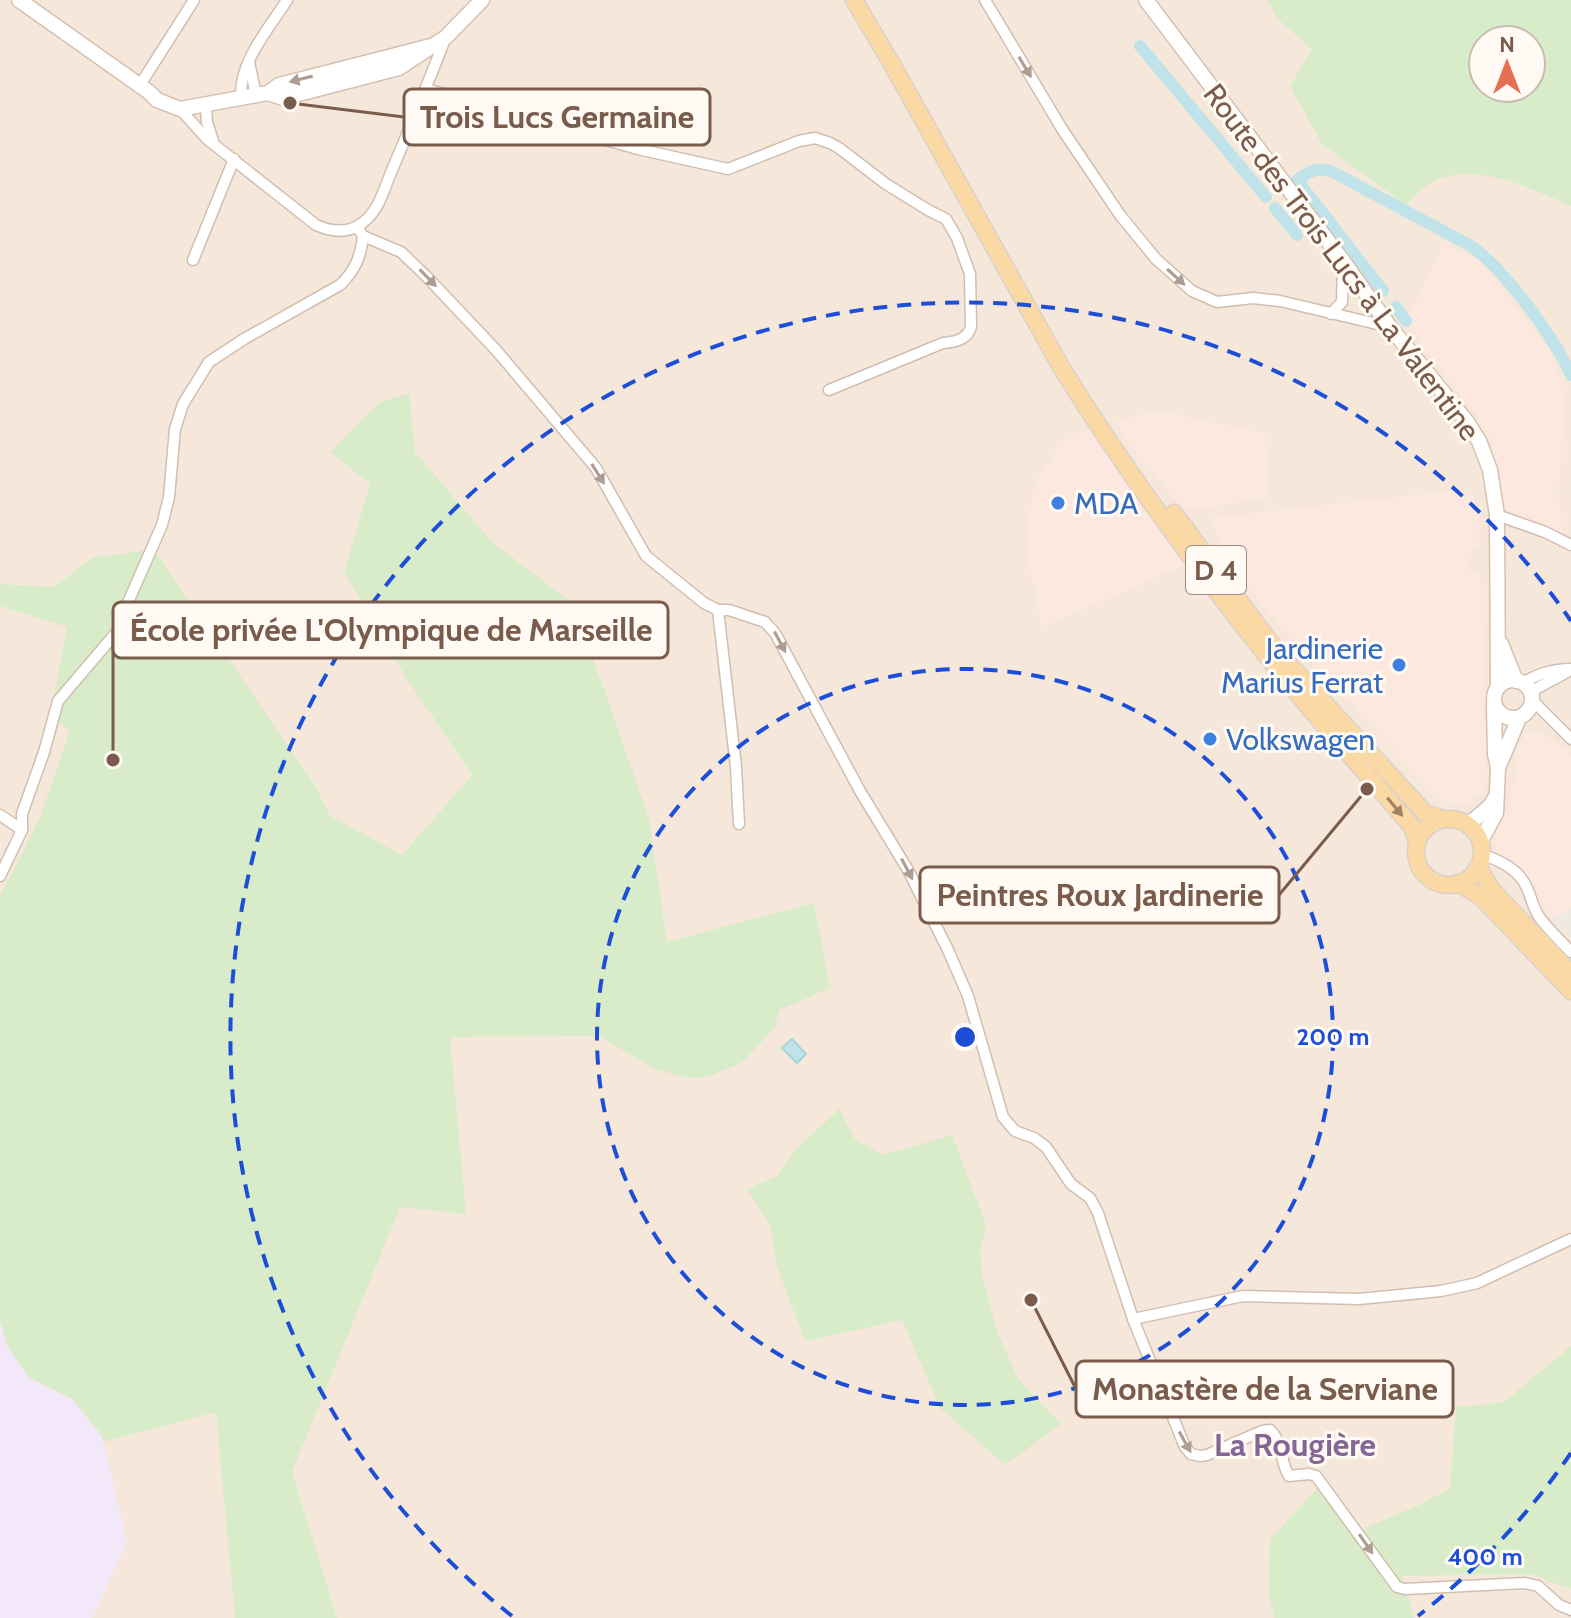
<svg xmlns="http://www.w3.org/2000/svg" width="1571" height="1618" font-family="Cabin,sans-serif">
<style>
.residential{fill:#f5e8da;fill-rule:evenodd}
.commercial{fill:#fde8e0}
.industrial{fill:#efe9e4}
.education{fill:#f3e8fa}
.green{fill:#d8ecc9;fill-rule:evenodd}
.water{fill:#bfe3e8;stroke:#a5d3da;stroke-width:2}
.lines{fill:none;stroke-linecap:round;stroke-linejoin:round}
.canal{stroke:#bfe3e8;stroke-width:12}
.street-casing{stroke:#d1beb0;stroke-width:13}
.secondary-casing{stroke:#d6c0b0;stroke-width:17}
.primary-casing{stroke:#dad1cd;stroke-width:19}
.street{stroke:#fff;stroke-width:10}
.secondary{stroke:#fff;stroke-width:14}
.primary{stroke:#fbd9a5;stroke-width:16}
.oneway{fill:#af9d94}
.oneway2{fill:#a18267}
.ring{fill:none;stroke:#1d4ed8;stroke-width:4;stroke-dasharray:14 10}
.shop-dot{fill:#3f7fe0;stroke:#fffaf3;stroke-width:3}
.labels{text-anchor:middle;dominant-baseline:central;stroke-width:6;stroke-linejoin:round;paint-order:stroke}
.shield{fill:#fffaf3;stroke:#a28b7f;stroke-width:2}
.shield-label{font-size:28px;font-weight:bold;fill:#7a5c4d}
.street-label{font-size:30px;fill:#7a5c4d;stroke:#fffaf3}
.shop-label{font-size:30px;fill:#366cbe;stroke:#fffaf3;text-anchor:start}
.neighbourhood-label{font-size:32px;font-weight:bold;fill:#846695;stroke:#fffaf3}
.centre{fill:#1d4ed8;stroke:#fffaf3;stroke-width:4}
.ring-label{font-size:24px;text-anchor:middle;font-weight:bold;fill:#1d4ed8;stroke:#fffaf3;stroke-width:6;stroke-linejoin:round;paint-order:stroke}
.leader{fill:none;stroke:#7a5c4d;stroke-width:3}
.callout-dot{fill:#7a5c4d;stroke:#fffaf3;stroke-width:3}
.callout{fill:#fffaf3;stroke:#7a5c4d;stroke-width:3}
.callout-label{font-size:32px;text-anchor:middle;font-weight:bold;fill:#7a5c4d}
</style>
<rect width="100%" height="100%" fill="#fdf6ec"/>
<path class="residential" d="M0,0h1571v1618h-1571zM1483,40h48v48h-48z"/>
<g class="commercial">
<path d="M1445,243l36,20 68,86 10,28 4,26 1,37 -2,-1 -4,55 5,42 -17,-7 -21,-12 -14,-5 -8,-5 -11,-68 -14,-22 -56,-71 -15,-26z"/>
<path d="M1168,413l97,21 3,63 -56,10 -28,2 -58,-69 -9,-17 27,-9z"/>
<path d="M1094,428l92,136 -144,63 -12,-61 -1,-50 6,-32 23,-35 16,-15z"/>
<path d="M1471,489l8,28v29l-14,10 1,13 14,6 7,203v9l-8,8 -13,9h-10l-10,-2 -8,-5 -86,-93 -9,-6 -84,-97 -24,-35 -26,-48z"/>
<path d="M1537,732l14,8 20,15v154l-20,10 -24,-45 -24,-16 -8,-8 -1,-11 11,-25 11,-40 -1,-12 3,-17 7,-10z"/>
</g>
<path class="industrial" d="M1571,909v29l-20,-19z"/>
<path class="education" d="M0,1321l8,27 22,30 42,21 30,37 25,107 -35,75h-92z"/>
<g class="green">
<path d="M1267,0h304v206c-39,-17 -94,-45 -137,-25 -10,5 -20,16 -28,24l-84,-61 -32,-58 22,-37 -33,-29zM1483,40h48v48h-48z"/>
<path d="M409,393l6,59 77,90 78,59 34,88 45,130 18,123 147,-39 16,85 -51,22 -4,17 -32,35 -36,15h-24l-26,-7 -58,-34 -149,1 16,177 -66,-7 -108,265 45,146h-102l-19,-206 -113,30 -1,-6 -30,-37 -42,-21 -22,-30 -8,-28v-424l39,-76 31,-88 -11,-10 1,-5 -9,-4 16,-86 -67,-21v-22l54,3 38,-29 51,-7 16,6 157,230 14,29 72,39 70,-80 -67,-99 -61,-104 26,-88 -39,-32 48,-49z"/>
<path d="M839,1109l16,30 27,16 70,-20 34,89 -6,28 2,23 15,56 21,48 43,45 -56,41 -65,-57 -38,-88 -97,21 -29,-77 -6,-39 -23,-36 30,-13 16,-24z"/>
<path d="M1571,1346v243l-41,-15 -127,2 11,42h-140l-5,-25 1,-54 47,-50 36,44 71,-30 26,-15 6,-81 48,-5z"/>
</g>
<path class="water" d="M792,1039l14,15 -9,9 -15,-15z"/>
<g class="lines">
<g class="canal">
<path d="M1140,46l126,151"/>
<path d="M1275,208l22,27"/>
<path d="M1383,291l-86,-111c13,-8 18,-13 34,-9l140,75c34,24 83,91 100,129"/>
<path d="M1396,307l10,14"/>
</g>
<defs>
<g id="street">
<path d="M985,0l77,129 58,86 36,44 36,32 25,11 36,-4 27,3 110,26"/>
<path d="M249,62l7,33"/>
<path d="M140,85l54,-85"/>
<path d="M426,89l212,60 90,20 71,-28 16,-3 15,5 9,5 47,36 42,26 18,9 11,19 13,36 1,53c-4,13 -16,15 -28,16l-114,47"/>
<path d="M241,98c-2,-36 27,-68 46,-98"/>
<path d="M206,106l1,16 6,19"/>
<path d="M180,109l27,30 109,86c18,8 36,9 51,-6 13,-12 18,-33 25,-49 19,-44 36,-88 54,-133"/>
<path d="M363,236l38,16 26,25 69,73 100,118 50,88 58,47 14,7h11l36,12 10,11 85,158 48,79 40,80 20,46 35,121 12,14 19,7 12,9 25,37 19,14 8,15 35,106 52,128 6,7 9,2 7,-1 55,-24 8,-1c13,12 10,32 19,46l20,-2 7,2 81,111 8,2 120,-6 13,3 21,19 12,5"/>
<path d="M193,260l41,-101"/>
<path d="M1331,314l11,-12 1,-41"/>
<path d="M1497,515l48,17 26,13"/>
<path d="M718,610l18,157 3,57"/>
<path d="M1522,683c16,-9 30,-14 49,-14"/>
<path d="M1530,692l37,-20"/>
<path d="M1532,700l39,39"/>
<path d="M0,815l22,15"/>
<path d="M1482,854c18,7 37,15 45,34 5,11 6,21 13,30 9,12 21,23 31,34"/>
<path d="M0,876l22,-46v-16l22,-62 14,-51 57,-67 6,-10 1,-8 40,-91 7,-28 6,-68 8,-25 26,-42 35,-23 96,-54c15,-14 21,-29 23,-49l-6,-9"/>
<path d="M1133,1319l110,-23 116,3 82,-8 36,-8 94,-44"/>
</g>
<g id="secondary">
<path d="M19,0l130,92 8,8 23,9 88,-16 11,-8 152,-39"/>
<path d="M1146,0l197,261 47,66 77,95 12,19 11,29 7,45 1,172"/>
<path d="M268,93l15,5 116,-30 47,-31 36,-37"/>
<path d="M1501,644l15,37"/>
<circle cx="1513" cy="699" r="19"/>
<path d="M1498,768l21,-50"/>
<path d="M1468,825l22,-19 6,-10"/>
<path d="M1480,842l16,-29 2,-45 -3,-14 -1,-48"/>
</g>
<g id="primary">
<path d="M854,0l39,66 168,301c62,100 132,196 205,288 46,59 97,114 146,172l5,14"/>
<path d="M1174,513l102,137 149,163 18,6"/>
<circle cx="1449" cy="852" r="33"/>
<path d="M1478,866l13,23 80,84"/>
<path d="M1458,883l23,14 90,94"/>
</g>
</defs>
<use href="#street" class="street-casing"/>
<use href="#secondary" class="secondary-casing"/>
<use href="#primary" class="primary-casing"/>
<use href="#street" class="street"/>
<use href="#secondary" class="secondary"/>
<use href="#primary" class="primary"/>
</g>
<defs><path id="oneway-solid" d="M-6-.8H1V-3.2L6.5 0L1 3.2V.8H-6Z" transform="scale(2)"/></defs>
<g class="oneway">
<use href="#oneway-solid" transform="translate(1025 67) rotate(59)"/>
<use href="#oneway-solid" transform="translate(301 79) rotate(166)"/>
<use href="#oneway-solid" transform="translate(1176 277) rotate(42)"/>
<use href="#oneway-solid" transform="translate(428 278) rotate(46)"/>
<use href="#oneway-solid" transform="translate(598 474) rotate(58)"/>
<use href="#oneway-solid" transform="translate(780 642) rotate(62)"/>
<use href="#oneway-solid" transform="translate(907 869) rotate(62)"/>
<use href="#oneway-solid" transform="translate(1185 1442) rotate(61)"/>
<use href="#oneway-solid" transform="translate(1366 1544) rotate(55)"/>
</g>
<use class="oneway2" href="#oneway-solid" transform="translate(1395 807) rotate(50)"/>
<g class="ring">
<circle cx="965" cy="1037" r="368"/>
<path d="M1571 1453A735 735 0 0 1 1418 1616M512 1616A735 735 0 1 1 1571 621"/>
</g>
<g class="shop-dot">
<circle cx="1058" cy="503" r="8"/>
<circle cx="1399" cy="665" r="8"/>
<circle cx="1210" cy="739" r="8"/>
</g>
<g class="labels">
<rect class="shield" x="1186" y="546" width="60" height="48" rx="6"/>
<g class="shield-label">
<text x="1216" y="570">D 4</text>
</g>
<g class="street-label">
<text transform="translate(1342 262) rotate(53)">Route des Trois Lucs à La Valentine</text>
</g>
<g class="shop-label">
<text x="1074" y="503">MDA</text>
<text x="1383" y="648" text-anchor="end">Jardinerie<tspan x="1383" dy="34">Marius Ferrat</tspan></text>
<text x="1226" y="739">Volkswagen</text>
</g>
<g class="neighbourhood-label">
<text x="1295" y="1444">La Rougière</text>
</g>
</g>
<circle cx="965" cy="1037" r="12" class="centre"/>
<g class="ring-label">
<text x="1333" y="1045">200 m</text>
<text x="1485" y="1565">400 m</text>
</g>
<path class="leader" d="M290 103L404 117M113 760L113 630M1367 789L1279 895M1031 1300L1076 1389"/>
<g class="callout-dot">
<circle cx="290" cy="103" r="8"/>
<circle cx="113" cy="760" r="8"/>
<circle cx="1367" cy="789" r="8"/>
<circle cx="1031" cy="1300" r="8"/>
</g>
<g class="callout">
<rect x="404" y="89" width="306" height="56" rx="8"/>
<rect x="113" y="602" width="555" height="56" rx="8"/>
<rect x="920" y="867" width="359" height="56" rx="8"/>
<rect x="1076" y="1361" width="377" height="56" rx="8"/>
</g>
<g class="callout-label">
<text x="557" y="128">Trois Lucs Germaine</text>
<text x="391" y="641">École privée L'Olympique de Marseille</text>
<text x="1100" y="906">Peintres Roux Jardinerie</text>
<text x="1265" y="1400">Monastère de la Serviane</text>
</g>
<g transform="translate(1507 64)"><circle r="38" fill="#fffaf3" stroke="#cabbb1" stroke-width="2"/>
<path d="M0-6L14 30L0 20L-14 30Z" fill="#e76f51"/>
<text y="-12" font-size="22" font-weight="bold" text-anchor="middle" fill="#7a5c4d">N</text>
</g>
</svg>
